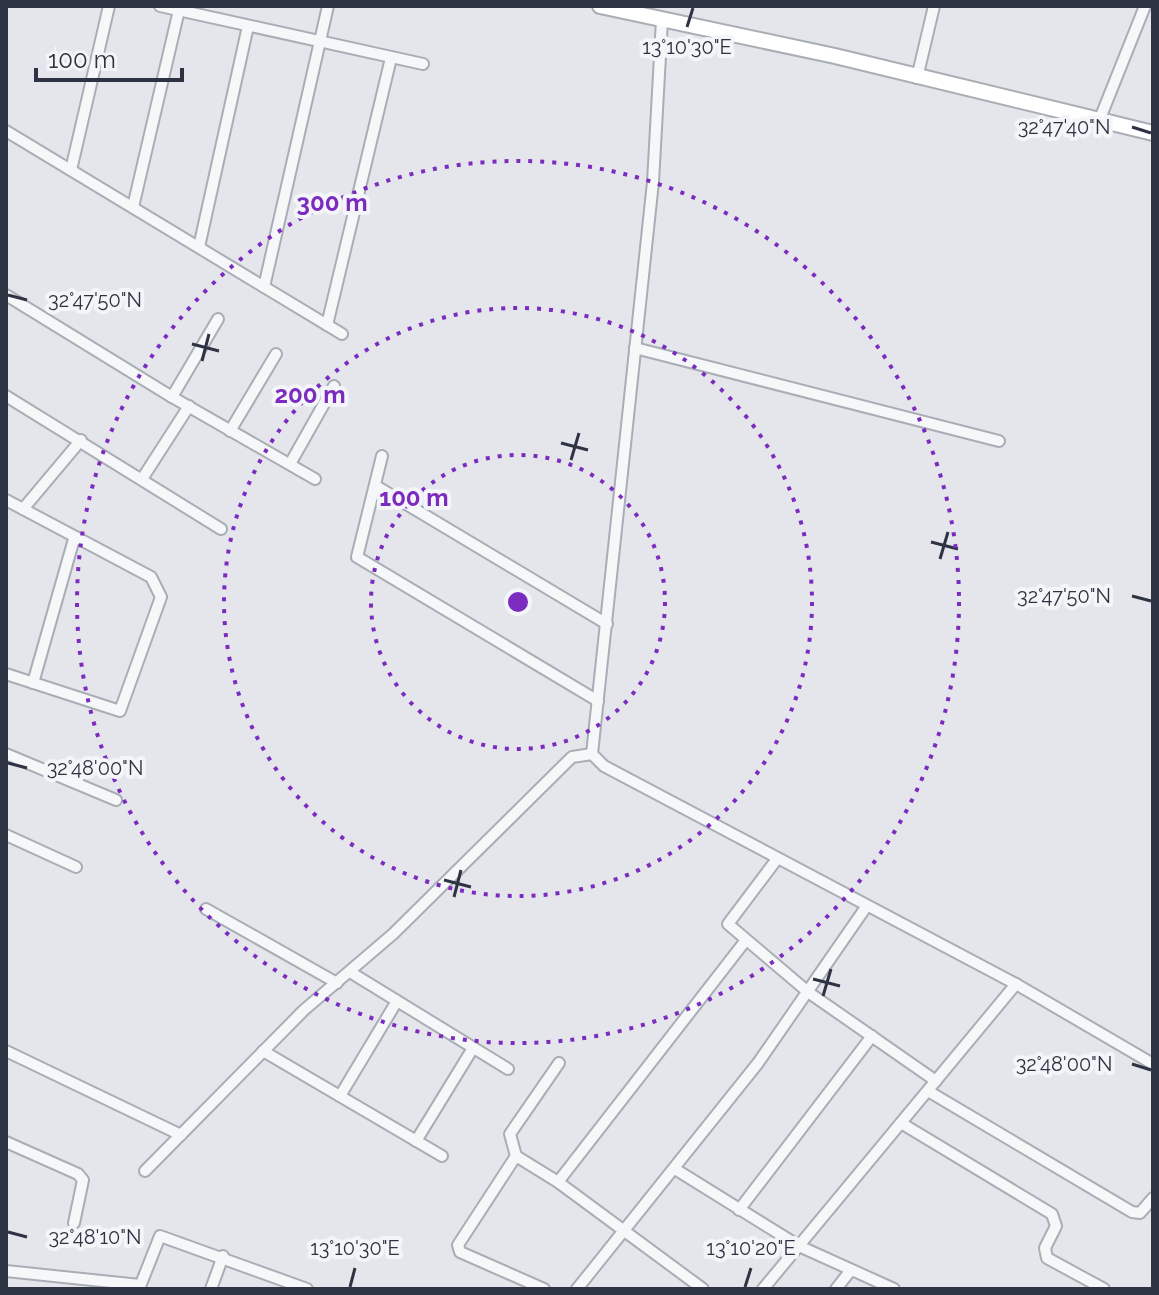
<svg xmlns="http://www.w3.org/2000/svg" width="1159" height="1295" font-family="Raleway,sans-serif">
<style>
.lines{fill:none;stroke-linecap:round;stroke-linejoin:round}
.street-casing{stroke:#a9adb5;stroke-width:14}
.secondary-casing{stroke:#a9adb5;stroke-width:18}
.street{stroke:#f6f7f9;stroke-width:10}
.secondary{stroke:#fff;stroke-width:14}
.ticks{fill:none;stroke:#2d3342;stroke-width:3}
.ring{fill:none;stroke:#7b2cbf;stroke-width:4;stroke-dasharray:4 8}
.ticks-label{font-size:20px;text-anchor:middle;fill:#2d3342;stroke:#f3f5f8;stroke-width:8;stroke-linejoin:round;paint-order:stroke}
.centre{fill:#7b2cbf;stroke:#f3f5f8;stroke-width:4}
.ring-label{font-size:24px;text-anchor:middle;font-weight:bold;fill:#7b2cbf;stroke:#f3f5f8;stroke-width:8;stroke-linejoin:round;paint-order:stroke}
</style>
<rect width="100%" height="100%" fill="#e4e6eb"/>
<g class="lines">
<defs>
<g id="street">
<path d="M160,6l263,58"/>
<path d="M662,20l-9,162 -61,572 12,12 412,218 137,80"/>
<path d="M917,78l17,-72"/>
<path d="M1099,121l46,-115"/>
<path d="M6,131l336,203"/>
<path d="M71,170l38,-164"/>
<path d="M133,207l46,-197"/>
<path d="M199,247l49,-221"/>
<path d="M264,287l64,-281"/>
<path d="M6,295l166,102 143,82"/>
<path d="M327,325l64,-267"/>
<path d="M635,348l364,93"/>
<path d="M6,396l215,133"/>
<path d="M172,397l46,-78"/>
<path d="M230,431l46,-77"/>
<path d="M382,456l-25,101 241,144"/>
<path d="M290,464l44,-78"/>
<path d="M142,479l47,-73"/>
<path d="M376,486l231,138"/>
<path d="M6,500l145,77 10,20 -41,114 -114,-37"/>
<path d="M23,509l58,-69"/>
<path d="M33,683l41,-144"/>
<path d="M6,754l110,46"/>
<path d="M6,835l70,32"/>
<path d="M777,859l-49,65 80,68 128,89"/>
<path d="M206,909l131,74"/>
<path d="M350,972l158,97"/>
<path d="M6,1051l175,84"/>
<path d="M263,1051l179,105"/>
<path d="M928,1091l204,121 8,1 13,-15"/>
<path d="M340,1096l57,-95"/>
<path d="M901,1123l151,91 4,12 -11,22 2,10 57,31"/>
<path d="M416,1141l57,-93"/>
<path d="M6,1142l72,32 5,6 -9,43"/>
<path d="M516,1156l-6,-22 49,-71"/>
<path d="M675,1169l124,77 95,43"/>
<path d="M145,1171l159,-161 89,-76 179,-177 20,-3"/>
<path d="M558,1182l188,-242"/>
<path d="M739,1210l133,-174"/>
<path d="M6,1271l134,14"/>
<path d="M139,1289l21,-53 147,53"/>
<path d="M211,1289l12,-33"/>
<path d="M544,1289l-84,-37 -2,-7 58,-89 42,26 145,107"/>
<path d="M577,1289l181,-226 108,-156"/>
<path d="M763,1289l253,-305"/>
<path d="M836,1289l15,-19"/>
</g>
<path id="secondary" d="M600,6l235,50 318,77"/>
</defs>
<use href="#street" class="street-casing"/>
<use href="#secondary" class="secondary-casing"/>
<use href="#street" class="street"/>
<use href="#secondary" class="secondary"/>
</g>
<path class="ticks" d="M687,27l6,-19M1132,127l19,6M8,295l19,5M192,344l27,7M202,361l7,-27M561,443l27,7M571,460l8,-27M931,542l27,7M940,559l8,-27M1132,596l19,5M8,763l19,5M444,880l27,7M454,897l7,-27M813,979l27,7M823,996l8,-27M1132,1064l19,6M8,1232l19,5M350,1287l5,-19M745,1287l6,-19"/>
<g class="ring">
<circle cx="518" cy="602" r="147"/>
<circle cx="518" cy="602" r="294"/>
<circle cx="518" cy="602" r="441"/>
</g>
<g class="ticks-label">
<text x="687" y="54">13°10'30"E</text>
<text x="1064" y="134">32°47'40"N</text>
<text x="95" y="307">32°47'50"N</text>
<text x="1064" y="603">32°47'50"N</text>
<text x="95" y="775">32°48'00"N</text>
<text x="1064" y="1071">32°48'00"N</text>
<text x="95" y="1244">32°48'10"N</text>
<text x="355" y="1255">13°10'30"E</text>
<text x="751" y="1255">13°10'20"E</text>
</g>
<circle cx="518" cy="602" r="12" class="centre"/>
<g class="ring-label">
<text x="332" y="211">300 m</text>
<text x="310" y="403">200 m</text>
<text x="414" y="506">100 m</text>
</g>
<rect width="1159" height="1295" fill="none" stroke="#2d3342" stroke-width="16"/>
<path d="M36 68v12h146v-12" fill="none" stroke="#2d3342" stroke-width="4"/>
<text x="48" y="68" font-size="24" fill="#2d3342" stroke="#f3f5f8" stroke-width="6" paint-order="stroke">100 m</text>
</svg>
